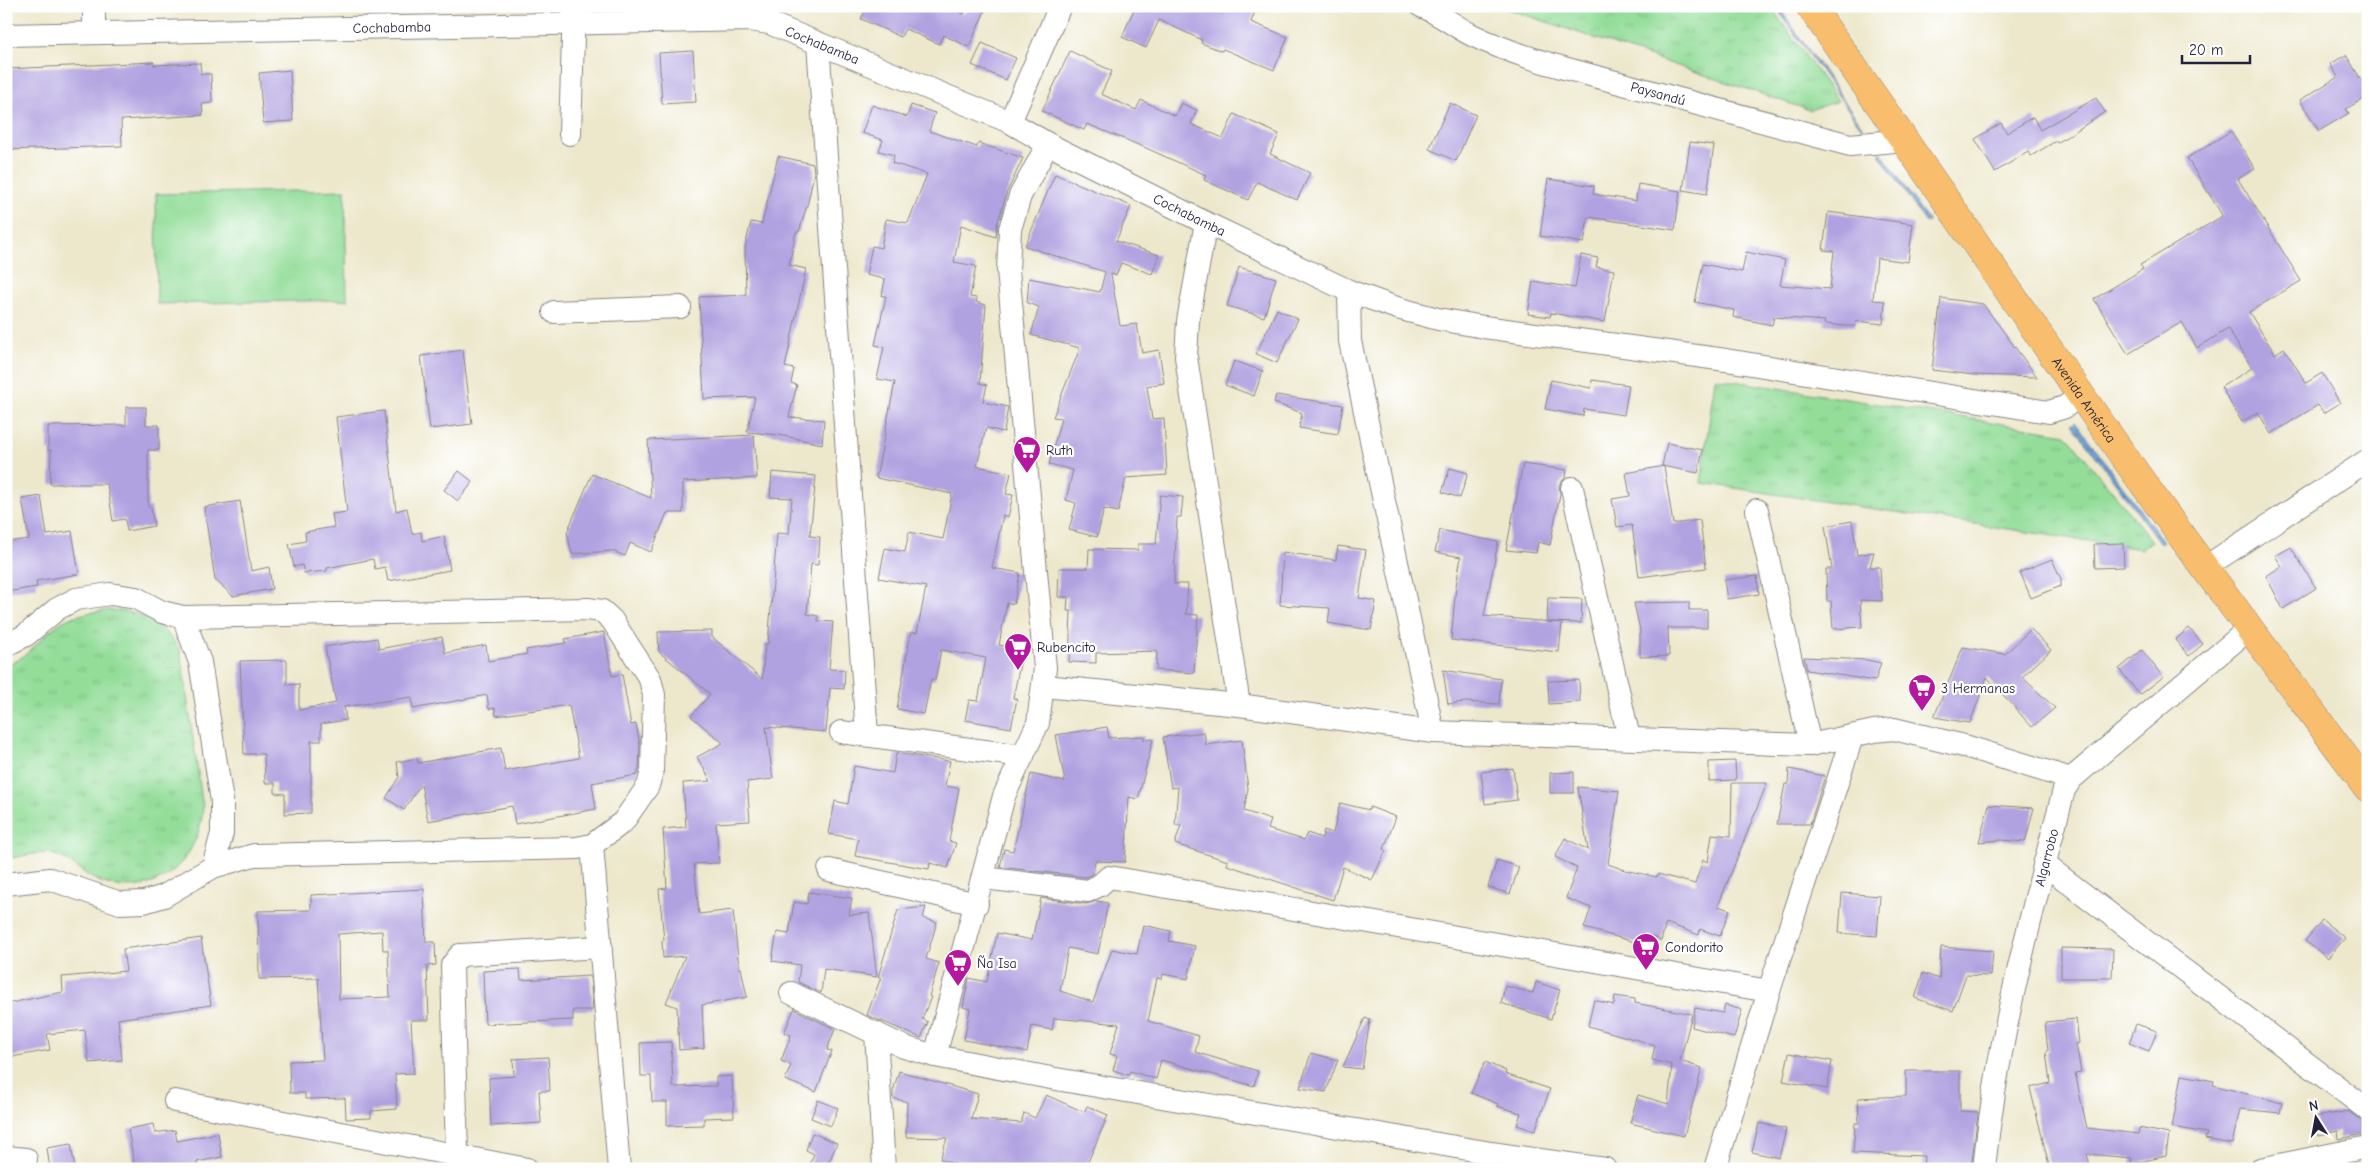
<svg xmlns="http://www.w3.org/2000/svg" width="2374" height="1175" font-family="'Comic Neue',sans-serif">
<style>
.grass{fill:url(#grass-tufts);stroke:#5a806a}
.garden{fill:#93dd99;stroke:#5a806a}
.water{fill:url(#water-waves);stroke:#48618a}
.building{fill:#b0a1e0;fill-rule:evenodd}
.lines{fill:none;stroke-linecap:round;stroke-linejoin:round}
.minor-casing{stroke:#888584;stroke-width:24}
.major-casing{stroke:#888584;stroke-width:29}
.minor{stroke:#fff;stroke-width:22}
.major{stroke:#f9be6d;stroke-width:28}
.labels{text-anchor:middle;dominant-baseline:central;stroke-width:4.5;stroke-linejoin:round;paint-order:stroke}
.street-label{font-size:14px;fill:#22223b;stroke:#fff}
.poi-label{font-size:14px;fill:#22223b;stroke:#fff;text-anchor:start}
</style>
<defs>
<pattern id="grass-tufts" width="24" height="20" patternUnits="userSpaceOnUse" patternTransform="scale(1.25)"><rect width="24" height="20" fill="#93dd99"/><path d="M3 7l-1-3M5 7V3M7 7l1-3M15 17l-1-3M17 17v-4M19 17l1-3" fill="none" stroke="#7ebd85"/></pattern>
<pattern id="water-waves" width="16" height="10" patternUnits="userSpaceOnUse" patternTransform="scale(1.25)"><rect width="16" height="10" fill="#6ea0d9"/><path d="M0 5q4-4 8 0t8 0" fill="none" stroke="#5a82b1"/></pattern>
</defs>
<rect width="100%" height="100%" fill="#fff"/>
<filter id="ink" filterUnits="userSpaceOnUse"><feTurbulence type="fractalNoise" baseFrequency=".02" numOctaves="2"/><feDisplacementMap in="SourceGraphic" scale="10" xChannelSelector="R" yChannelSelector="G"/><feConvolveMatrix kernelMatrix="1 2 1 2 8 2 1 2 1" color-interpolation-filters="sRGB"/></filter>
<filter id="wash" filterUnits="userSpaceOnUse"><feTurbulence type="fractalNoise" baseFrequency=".0096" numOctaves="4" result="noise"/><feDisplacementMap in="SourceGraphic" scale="20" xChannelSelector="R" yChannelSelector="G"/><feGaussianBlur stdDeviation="1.12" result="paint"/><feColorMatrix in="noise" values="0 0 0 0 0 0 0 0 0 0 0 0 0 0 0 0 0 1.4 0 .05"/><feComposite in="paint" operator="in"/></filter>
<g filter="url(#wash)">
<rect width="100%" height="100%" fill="#ede8cc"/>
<g class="grass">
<path d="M1499,6h271l68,95 -29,9z"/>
<path d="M1715,378l351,56 86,107 -11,8 -440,-66z"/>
<path d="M110,610c34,1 50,13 70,39l23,158c-4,55 -47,94 -102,75 -17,-6 -29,-21 -46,-27 -14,-5 -34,2 -49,4v-194c20,-6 31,-23 46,-36 16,-14 37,-17 58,-19z"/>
</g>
<path class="garden" d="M345,190l2,110 -190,4 -1,-110z"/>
<g class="water">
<path d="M1775,6h3l88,126 -1,1z"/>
<path d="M1881,152l48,70 -3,1 -47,-69z"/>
<path d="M2075,421l88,120 -3,2 -88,-119z"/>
</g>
<g id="blocks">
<g class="building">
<path d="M867,6h79l18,8 4,-8h19l-18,41 -26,-12 -4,9 -34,-15 -4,8 -40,-18z"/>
<path d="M1127,6h130l-6,16 37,15 -14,33 -51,-21 -1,2 -21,-8 1,-3 -43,-20 -13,28 -24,-11 12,-28z"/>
<path d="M982,43l34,15 -10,22 -34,-15z"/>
<path d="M693,51l3,51 -34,2 -3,-51z"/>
<path d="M1070,51l42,20 -11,23 35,16 5,-10 34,16 6,-13 16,7 -6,14 32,14 11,-24 45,20 -9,20 40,19 -13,27 -40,-18 -9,18 -44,-20 2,-5 -60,-27 -59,-24 -3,6 -42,-19z"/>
<path d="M2346,55l22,36v5l-22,13 3,4 -30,18 -19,-31 38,-23 -8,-13z"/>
<path d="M154,62v3l46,-2 1,11h10l1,29 -10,1 1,11 -82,5 1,26 -116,4v-81z"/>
<path d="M290,70l3,51 -30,2 -4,-50z"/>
<path d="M2096,98l9,14 -48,31 -1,-2 -25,15 -3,-4 -33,20 -20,-33 26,-16 6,10 26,-16 7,13z"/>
<path d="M1450,103l26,12 -20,46 -27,-12z"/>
<path d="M872,105l35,12 4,-12 24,8 -6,18 48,16 1,-4 45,15 -16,34 -10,33 -1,12 -35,-12 -7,37 22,4 -6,31 7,1 -1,4 10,3 -6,78 7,2 -4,17 25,5 -4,25 -18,-4 -9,38 34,7 -5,21 7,1 -5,22 -5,-2 -11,53 28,5 -6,31 -7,-1 -8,42 24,5 -10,48 4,1 -6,29 -46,-8 4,-20 9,1 8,-43 -45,-8 -6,30 -4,-1 -7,35 -27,-5 14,-77 6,1 9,-46 -47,-9 6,-30 20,4 4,-20 34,7 9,-45 -76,-16 19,-96 -18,-3 7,-32 -9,-2 11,-49h-4l3,-17 -19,-4 6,-29 9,2 5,-29 22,4 19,-49 -35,-11 2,-8 -15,-4 4,-11 -21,-7z"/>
<path d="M2231,131l24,38 -17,10 63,102 -52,31 26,42 9,-6 22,35 16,-10 18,30 -16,10 -6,-8 -47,29 -13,-22 -16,10 -21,-35 31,-19 -24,-39 -31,19 -15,-26 -54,32 -34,-55 49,-30 -3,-4 81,-48 1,-2 -35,-57z"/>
<path d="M1690,142l24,3 -7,49 -24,-4z"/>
<path d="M778,156l35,8 1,9 -6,29 -9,30h-3l-7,33 17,4 -21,98 9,2 -3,14 6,2 -8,32 35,3 -2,24 -43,-9 -32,-3 8,-35 -51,2 -5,-102 47,-2 -1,-48 6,-25 11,2z"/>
<path d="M1055,174l76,32 -15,35 43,14 -7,19 -31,-11 -5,12 -5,-1 9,52 17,-2 5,29 17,-3 5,33 -17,3 5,33 12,-1 3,57 -41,3 -8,34 -14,-3 -7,28 -28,-7 7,-27 -10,-3 7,-30 -24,-6 12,-46 -8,-1 27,-69 -49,-13 8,-28 -12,-4 2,-25 71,14 5,-20 -80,-26z"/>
<path d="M1548,179l46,7 -1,8 43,7 2,-17 42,7 -5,39 -87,-13 -4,26 -44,-7z"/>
<path d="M1828,212l85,12 -5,38 -31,-4 -4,42 12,1 -2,23 -27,-3 -1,5h-9l-22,-2 1,-3 -51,-4 -2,8 -39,-8 1,-7 -39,-8 8,-38 39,8 4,-20 39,8 -5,25 50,4 4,-38 -11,-1z"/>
<path d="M1581,255l17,3 -2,9 18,3 -9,52 -54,-9 -1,4 -22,-3 5,-33 42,7z"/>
<path d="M1239,267l37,11 -12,39 -37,-11z"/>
<path d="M1941,298l42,6 54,73 -63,-2 -42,-5z"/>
<path d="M1277,309l21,10 -21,44 -21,-9z"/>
<path d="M463,350l9,74 -42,5 -9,-73z"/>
<path d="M1234,361l29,10 -9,25 -29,-11z"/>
<path d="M1551,380l40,8 1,-8 37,5 -5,30 -40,-6 -1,7 -38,-7z"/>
<path d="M1276,395l67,10 -5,29 -39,-6 3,-15 -28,-10z"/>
<path d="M126,407h20v18h13v25h-11v57h3l3,19 -27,5 -2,-12 -12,2 -6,-37h-57l1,-34 -3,1v-25l78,-1z"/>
<path d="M384,411l12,100 11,-3 5,26 9,-2 1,9 22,-5 6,34 -62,11 -3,-14 -10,2 -2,-10 -46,9v3l-23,2 -2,-8 -8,2 -5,-23 17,-3 -1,-9 29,-5 -2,-13 15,-2 -11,-95z"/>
<path d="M754,435l3,43 -74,4v31h-16l-16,39 -21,-9 -5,13 -13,-5 -40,3 -5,-22 25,-58 59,24 -3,-58z"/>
<path d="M1667,443l36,7 -5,23 -36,-7z"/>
<path d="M1523,464l44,6 -1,7 -7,8 1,9 -10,51 -12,-3 -2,11 -30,-3z"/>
<path d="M1664,466l9,58 27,-4 6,48 -67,9 -7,-52 -15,2 -5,-28 18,-3 -4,-23z"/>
<path d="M1450,468l18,5 -8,25 -18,-6z"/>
<path d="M459,471l14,11 -15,19 -14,-11z"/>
<path d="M772,472l44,4 -6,60 10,1 -2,28 -7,-1 -4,50 11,2v5l15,1 -4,47 16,1 -1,19 -14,-1 -4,44 -60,-5 7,52 -26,3 3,39 -34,2 3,40 -25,1 5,50 34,-4 6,58h2l6,29 -45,8 2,43 -25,2 -2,-43 -11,-4 19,-47 -22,2 -1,-17 2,-1 -5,-51 8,-1 -4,-59 23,-2 -3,-44 28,-2 -14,-24 26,-14 -32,-27 19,-22 -51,-42 -1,-20 54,-1v6l50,42 3,-35h3l9,-111 12,1 3,-36 -22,-1z"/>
<path d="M1160,495l23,2 -2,20h-4l-3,67h14l-2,30 12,1 -4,58 -38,-3 1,-19 -61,2v10l-27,-1 2,-51h-4l1,-14h-10l1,-29h29l1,-19 49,1v-6h18z"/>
<path d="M41,496l6,39 25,-4 7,43 -43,7 1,6 -31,5v-50l23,-3 -7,-40z"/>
<path d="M240,501l11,70 18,-4 3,22 -39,7 -18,-16 -11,-73z"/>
<path d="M1852,521l5,34 17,-3 -4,15h10l2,34 -22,-1 2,27 -29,2 -2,-28h-4l-1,-32h6l-7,-43z"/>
<path d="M1440,530l58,12 -14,74 78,7 -3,29 -108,-12 5,-54 5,-29 -26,-5z"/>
<path d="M2123,543l1,24 -29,1 -1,-24z"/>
<path d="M1338,546l28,4 -7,48 17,3 -5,29 -43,-7 2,-15 -50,-3 3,-53 53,8z"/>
<path d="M2291,547l25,41 -33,21 -17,-33 16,-10 -7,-10z"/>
<path d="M2052,559l9,20v7l-30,12 -11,-26z"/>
<path d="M1757,576l2,18 -32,5 -3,-19z"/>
<path d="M1548,598l34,1 -1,24 -34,-1z"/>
<path d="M1689,602v8h18v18h-39l1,28 -29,1v-27l-6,-27z"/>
<path d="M2189,628l14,16 -14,12 -14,-16z"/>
<path d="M2031,629l20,21 -29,27 33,31 -23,19 -45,-50 -17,46 -36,-6 29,-70 42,7z"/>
<path d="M604,632l8,44 10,-2 9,51 5,-1 4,22 -1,23 -2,6 -45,8 4,26 -81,15 -3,-18 -84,15 -7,-37 -17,26 -18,-12 13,-21 -2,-15 20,-4 1,5 83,-15 4,23 74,-13 -10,-53 -73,11 -1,-8 -6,1 -2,-14 -74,14 -1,-12 -68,10 2,13 -25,4v17h-10v72l-26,1v-20l-10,-1v-10h-10l-1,-29h-20l-4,-93 47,-1v25l12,-1v26l37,-7 -11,-56 52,-9 2,11 63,-12 3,16 41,-8 2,16 39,-7 -1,-4 40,-7 -1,-4z"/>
<path d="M2142,650l21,27 -23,18 -21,-26z"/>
<path d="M1804,657l63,3 14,3 -6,18 -68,-11z"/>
<path d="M1443,670l58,9 -2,25 -34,-2 -17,2z"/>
<path d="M1579,680l1,22 -31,2 -1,-23z"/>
<path d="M1107,727l2,11 35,-2v4l9,-1 -15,60 -9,-2 -4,65 -30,-1 -2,13 -7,3 -86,-10 4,-18 9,2 18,-77 34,8 -9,-47z"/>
<path d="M1204,732l2,13 36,-5 6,49 -4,22 27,9 -3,9 36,11 3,-7 15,5 2,-8 9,3 7,-30 29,7 1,-3 26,10 -12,32 2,1 -14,30 -29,-13 -10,33 -106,-35 1,-4 -53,-17 6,-19h-6l3,-38 -7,1 -8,-51z"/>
<path d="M896,753l54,8 -5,25 14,2 -10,53 7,2 -8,25 -18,-5 -1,6 -74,-13 3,-17 -29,-5 6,-33 13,3 6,-38 39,7z"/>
<path d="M1735,761l1,19 -27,1v-19z"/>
<path d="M1513,768l4,32 -32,4 -4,-32z"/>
<path d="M1789,769l36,7 -15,48h-33l8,-40h3z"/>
<path d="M1574,772v21h-24v-20z"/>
<path d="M1732,783h35l-49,123 12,4 -10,26 -20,-7 -1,6 -33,-12 -5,18 -12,-6 -7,9 -58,-16 7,-20 -25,-10 11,-30 -22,-11 10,-19 23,12 -10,-63 41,4 -11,73 17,6 32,7 1,-3 37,10 8,-24 5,2 4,-28 19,2z"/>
<path d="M1989,805l45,3 -9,34 -24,-2 -22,2z"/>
<path d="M1497,860l22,7 -9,27 -22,-7z"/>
<path d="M424,889l2,53h9l1,23 -9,1 2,54h-18l3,53 -19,1 2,35 -26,2v7l-25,1 -1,-21 -40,1v-6h-15l-1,-32 34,-1 -5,-82 -59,1 -1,-68 53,-1v-15zM382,931l1,19h5l2,47 -51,2 -1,-65z"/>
<path d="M809,892l43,6 -3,17 20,-2 8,64 -53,-8 -3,24 -23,-11 2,-17 -28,-4 5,-29 12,2 5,-32 13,2z"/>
<path d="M1842,893l38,3 -3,40 -38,-3z"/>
<path d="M1041,898l45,6 11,-3 11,2 -10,51 -30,-6 -8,43 33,11 19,-53 25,5 6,-29 28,6 -2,10 26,5 -7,33 -25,-5 -1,5 -5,-1 -9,43 51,15 -4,16 63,19 -4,15 -93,-26 -5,19 -26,-8 -1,4 -16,-5 4,-14 -7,-2 9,-30 -65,-6 -2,12 -20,-4 -5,26 -63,-12 6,-31 -7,-2 6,-29 18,4 10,-49 35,7z"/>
<path d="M926,907l-3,11 14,4 -11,37 13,4 -10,33 2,1 -9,22 6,3 -7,16 -54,-23 14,-38h-3l20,-67z"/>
<path d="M2322,920l23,18 -17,20 -23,-17z"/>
<path d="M201,938l10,67 -93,14 4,41 -33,3 -4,-33 -38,4 3,16 -44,8v-54l57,-12 -1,-15 64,-6 -3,-22z"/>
<path d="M1941,947l52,4 -2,25 -25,-1 -13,36 -38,-13 8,-25 16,6z"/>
<path d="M2061,948l52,1 -1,29h-51z"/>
<path d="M520,969l1,11 69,-4 3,34h-20v10l-88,4 -2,-53z"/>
<path d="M1536,982l24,8 -9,29 -50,-16 4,-17 28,7z"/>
<path d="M1615,996l20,3v4l57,11 -12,47 22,7 -18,68 -54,-13 8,-28 30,9 4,-39 -20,-5 3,-15 -67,-19 6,-26 20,5z"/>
<path d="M1725,1005l17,5 -8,28 -42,-11 3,-19 28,5z"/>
<path d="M794,1009l41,20 -8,21 5,1 -16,41 -31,-12 6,-15 -10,-4 10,-26 -7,-2z"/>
<path d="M1365,1018l5,2 -8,49 -19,-2z"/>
<path d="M2076,1019l3,24 -3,1 5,28 -6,1 12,55 51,6 1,-6 30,6 -3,22 -35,8 1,-6 -45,-4 3,11 -17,4h-23l-20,-81 20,-5 -4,-31 2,-1 -3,-29z"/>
<path d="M2136,1024l21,7 -8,20 -20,-8z"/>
<path d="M671,1042l2,45 43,-1v-9l16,-1 2,41 -30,1v7l-37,1v-24h-15l-1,-26h-10l-1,-33z"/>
<path d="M1311,1053l27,7 -12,32 -26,-4z"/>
<path d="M1789,1053l43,8 -5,28 -44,-8z"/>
<path d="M548,1057l2,34h-11l2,32 -50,3 -2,-48 25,-2 -1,-17z"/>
<path d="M1485,1062l21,9 -1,3 45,15 -15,42 -18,-6 4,-12 -24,-7 1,-2 -27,-11z"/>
<path d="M899,1071l79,23 -7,25 50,4 3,-10 11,5 11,-23 38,17 3,-6 21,9 -23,54h-117l-28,-10 7,-21 -41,-1 1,-35 -14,-4v-7z"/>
<path d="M1906,1071h54v40l18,1 -7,57h-48l1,-13 -71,-3 2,-30h4l-1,-25 48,-2z"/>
<path d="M2182,1075l32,6 -1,4 69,18 -2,10 -40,-4 -8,35 -27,-5 2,-6 -35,-6z"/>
<path d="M818,1100l20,8 -7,18 -20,-8z"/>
<path d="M2348,1111l14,10 2,13 -25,5 -1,-8 -19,4 -4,-18z"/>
<path d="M1759,1123l27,6 -7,29 -27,-6z"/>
<path d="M153,1124l2,9 20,-3 2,11 41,-8 4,24 -25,5 1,7h-63l-7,-40z"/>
<path d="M812,1133l25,10 -11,26h-18l6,-15 -8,-4z"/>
<path d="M71,1144l4,25h-25l-3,-21z"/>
</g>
</g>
</g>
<g filter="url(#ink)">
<use href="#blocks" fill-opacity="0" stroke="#888584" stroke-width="1"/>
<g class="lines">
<defs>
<g id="minor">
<path d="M94,6v26"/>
<path id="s1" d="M1421,6c18,7 33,20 51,29 29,14 60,24 92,33l286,77 56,-5"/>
<path id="s2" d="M6,35l743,-15 20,3 241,99 38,22 158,79 143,68 48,17 41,11 46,8 242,33 323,52 16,-5 15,-12"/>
<path d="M818,43l49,692"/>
<path d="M1010,122l50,-116"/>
<path d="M570,134l4,-128"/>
<path d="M1206,223l-18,98 -2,36 53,348"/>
<path d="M1349,291l1,50 83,391"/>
<path d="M554,312l126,-5"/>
<path d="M1572,488l57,250"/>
<path d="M1757,510l53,235"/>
<path d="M2204,568l164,-108"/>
<path d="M183,617l17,45 22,139v32l-9,34"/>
<path d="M6,645l20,-10 31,-26 19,-10 34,-5 26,4 26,14 21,5 405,-8 14,2 10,9 38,59 4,16 -2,76 -4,15 -25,36 -31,23 -15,3 -323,7 -41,12 -49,29 -20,6 -24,1 -70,-24 -44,5"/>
<path d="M1044,686l195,19 194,27 377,13 64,-14 20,-2 74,18 103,32"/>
<path d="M841,732l182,24"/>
<path d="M592,845l27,324"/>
<path d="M2044,864l324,246"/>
<path d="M829,870l148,34"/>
<path d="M984,878l104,13 12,-6 9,-8 660,114"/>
<path d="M791,993l113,54 31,9 121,23 435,74 114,16"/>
<path d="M876,1033l8,136"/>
<path d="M935,1056l69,-260 34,-73 7,-55 -37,-398 2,-41 10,-33 28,-52"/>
<path d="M175,1101l352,68"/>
<path d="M457,1155l-5,-190 8,-10 141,-8"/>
<path d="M6,1157l20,2"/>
<path d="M1715,1169l54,-178 83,-254"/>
<path id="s3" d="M1984,1169c13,-129 47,-254 80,-379l7,-11 179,-151"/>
<path d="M2260,1169l108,-22"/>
</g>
<g id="major">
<path id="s4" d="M1810,6c92,129 180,259 270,388 93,134 191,263 288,394"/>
</g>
</defs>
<use href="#minor" class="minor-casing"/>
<use href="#major" class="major-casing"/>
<use href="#minor" class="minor"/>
<use href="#major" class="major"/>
</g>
</g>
<defs>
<symbol id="supermarket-pin" viewBox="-11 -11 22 30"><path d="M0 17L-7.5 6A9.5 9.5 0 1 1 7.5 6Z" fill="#b5179e" stroke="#fff"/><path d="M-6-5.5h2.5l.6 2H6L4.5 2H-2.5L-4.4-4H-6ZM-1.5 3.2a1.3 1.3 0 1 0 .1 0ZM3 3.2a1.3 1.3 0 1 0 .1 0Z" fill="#fff"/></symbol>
</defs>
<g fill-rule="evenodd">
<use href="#supermarket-pin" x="1011" y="434" width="32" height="43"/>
<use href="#supermarket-pin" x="1002" y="631" width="32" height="43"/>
<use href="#supermarket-pin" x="1906" y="672" width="32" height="43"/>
<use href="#supermarket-pin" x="1630" y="931" width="32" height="43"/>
<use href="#supermarket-pin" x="942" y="947" width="32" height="43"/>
</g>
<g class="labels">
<g class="street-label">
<text stroke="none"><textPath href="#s2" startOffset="386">Cochabamba</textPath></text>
<text stroke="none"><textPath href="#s2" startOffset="821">Cochabamba</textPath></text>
<text stroke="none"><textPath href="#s1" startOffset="254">Paysandú</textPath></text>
<text stroke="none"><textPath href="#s2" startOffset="1226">Cochabamba</textPath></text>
<text stroke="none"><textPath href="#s4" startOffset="480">Avenida América</textPath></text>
<text stroke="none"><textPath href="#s3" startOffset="318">Algarrobo</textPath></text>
</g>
<g class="poi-label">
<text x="1046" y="450">Ruth</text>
<text x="1037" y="647">Rubencito</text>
<text x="1941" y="688">3 Hermanas</text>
<text x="1665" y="947">Condorito</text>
<text x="977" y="963">Ña Isa</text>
</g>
</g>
<rect width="2374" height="1175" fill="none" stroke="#fff" stroke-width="25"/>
<g transform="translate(2316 1118) rotate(349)" stroke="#ffffff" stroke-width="4" paint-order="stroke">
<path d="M0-4L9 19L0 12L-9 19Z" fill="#22223b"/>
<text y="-8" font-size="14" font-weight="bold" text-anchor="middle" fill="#22223b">N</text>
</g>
<path d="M2182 55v8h68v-8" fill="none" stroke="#22223b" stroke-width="2.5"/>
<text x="2189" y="55" font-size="15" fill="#22223b" stroke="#ffffff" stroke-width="4" paint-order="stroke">20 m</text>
</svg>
